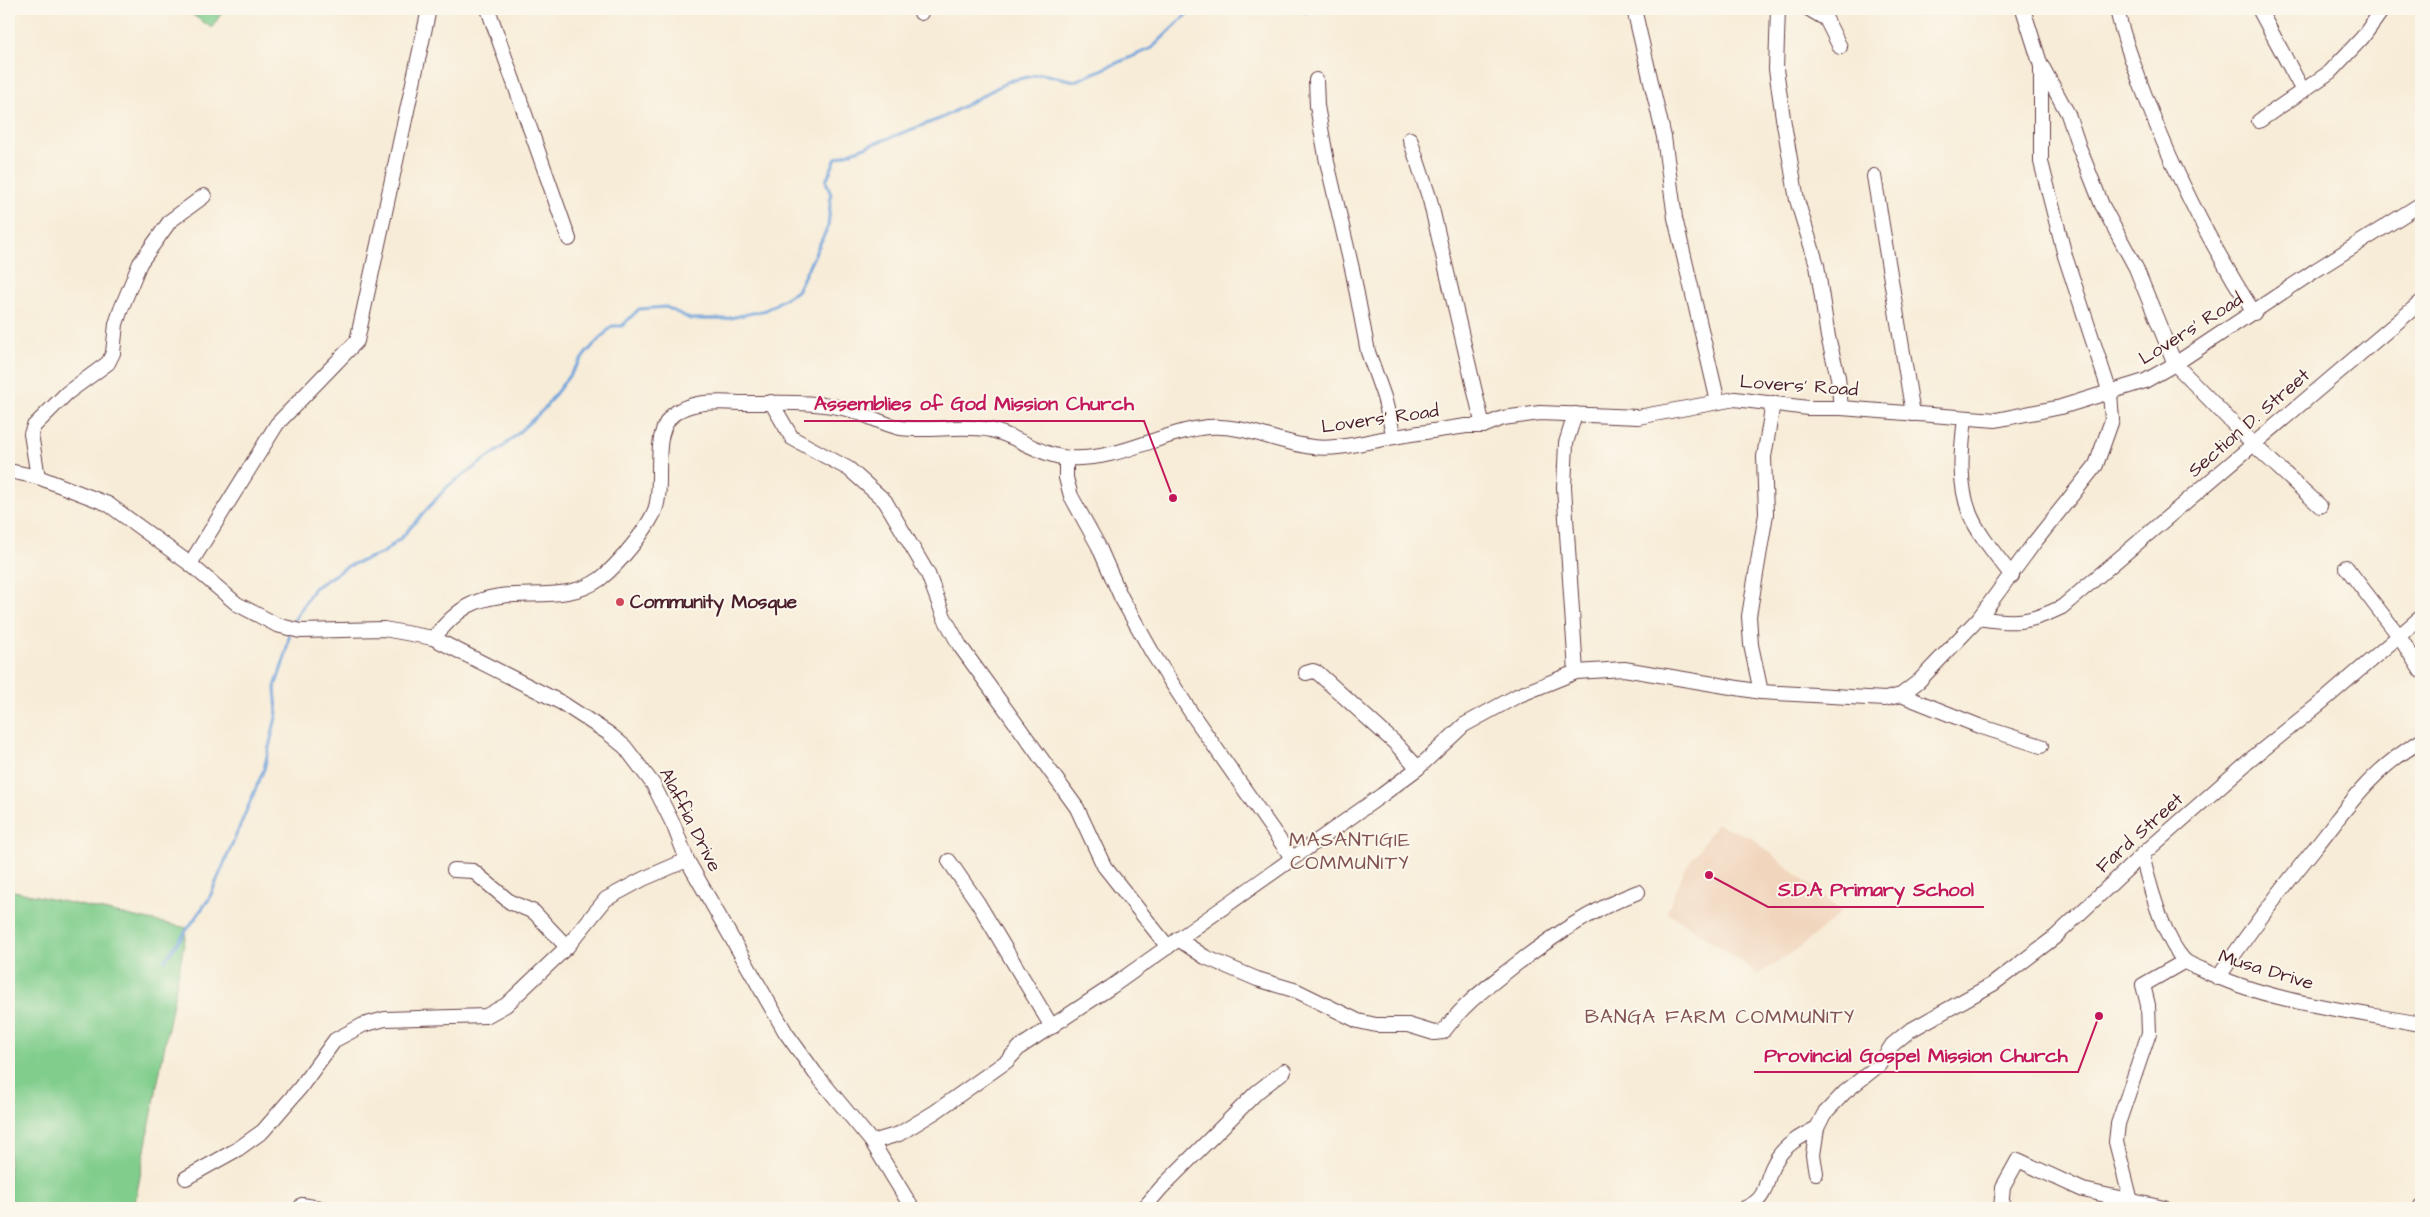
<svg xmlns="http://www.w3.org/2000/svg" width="2430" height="1217" font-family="'Architects Daughter',sans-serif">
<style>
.built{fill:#f1d5bd}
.green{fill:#80cd8c;stroke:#65765c}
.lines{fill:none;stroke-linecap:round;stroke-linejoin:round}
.stream{stroke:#6fa3db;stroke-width:3}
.minor-casing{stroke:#643e45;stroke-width:16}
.minor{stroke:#fff;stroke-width:14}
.poi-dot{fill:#d1495b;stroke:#fbf7ec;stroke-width:2}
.labels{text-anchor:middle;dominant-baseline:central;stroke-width:4;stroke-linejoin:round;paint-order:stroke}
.street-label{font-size:19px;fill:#4a1f2b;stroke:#fbf7ec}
.poi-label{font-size:19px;font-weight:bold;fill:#4a1f2b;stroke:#fbf7ec;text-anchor:start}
.neighbourhood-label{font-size:20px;letter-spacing:1px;fill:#835454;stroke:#fbf7ec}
.leader{fill:none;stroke:#c2185b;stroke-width:2}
.callout-dot{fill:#c2185b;stroke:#fbf7ec;stroke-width:2}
.callout-label{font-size:20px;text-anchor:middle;font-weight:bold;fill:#c2185b;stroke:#fbf7ec;stroke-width:4;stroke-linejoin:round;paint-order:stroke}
</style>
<rect width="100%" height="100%" fill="#fbf7ec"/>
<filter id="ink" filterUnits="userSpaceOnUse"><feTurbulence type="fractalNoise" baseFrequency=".02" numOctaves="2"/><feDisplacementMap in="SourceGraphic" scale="10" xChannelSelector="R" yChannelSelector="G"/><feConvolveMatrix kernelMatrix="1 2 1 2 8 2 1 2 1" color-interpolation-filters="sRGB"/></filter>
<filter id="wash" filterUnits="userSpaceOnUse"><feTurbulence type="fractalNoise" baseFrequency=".0096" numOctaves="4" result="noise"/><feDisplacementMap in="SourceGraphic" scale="20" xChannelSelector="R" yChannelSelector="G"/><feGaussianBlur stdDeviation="1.12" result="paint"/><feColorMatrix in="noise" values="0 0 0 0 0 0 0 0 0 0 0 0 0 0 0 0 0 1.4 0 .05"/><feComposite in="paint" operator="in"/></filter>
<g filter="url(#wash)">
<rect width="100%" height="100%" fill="#f7ecd7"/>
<path class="built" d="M1717,824l34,13 91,75 -46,38 -39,25 -14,-12 -76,-51 18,-43z"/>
<g class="green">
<path d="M184,9h40l-12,19z"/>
<path d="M9,890l178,38 -53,280h-125z"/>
</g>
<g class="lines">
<g class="stream">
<path d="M1302,9l3,3 8,-3"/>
<path d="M292,624l22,-36 34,-22 35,-13 19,-16 46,-51 55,-39 41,-38 43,-57 25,-26h10l17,-17 27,-2 24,12h36l40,-9 31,-19 31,-64 3,-32 -5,-14 10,-23 106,-40 67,-37 33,-7 33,7 77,-33 40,-39"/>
<path d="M165,960l44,-61 55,-130 13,-56 -2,-26 10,-30 5,-25"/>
</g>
</g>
</g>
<g filter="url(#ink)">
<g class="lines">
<defs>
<g id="minor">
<path d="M488,9l81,230"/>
<path d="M920,9l1,4"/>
<path d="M1634,9l30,128 11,81 43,184"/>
<path d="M1778,9l-2,60 7,49 14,82 20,65 11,72 10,40 3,31"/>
<path d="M1809,9l17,10 14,28"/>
<path d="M2117,9c5,26 15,50 24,76 29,79 67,156 113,228"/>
<path d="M2259,9l44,82"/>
<path d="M2043,68l25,46 11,33 23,58 34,63 39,96 78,80 67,62"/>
<path d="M1316,80l1,26 10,56 26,111 15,79 16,45 10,40"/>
<path d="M2259,121l71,-49 32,-34 21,-29"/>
<path d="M1410,139l20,61 53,226"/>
<path d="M1874,176l39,238"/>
<path d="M771,402l21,36 57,31 36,32 43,73 16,43 16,29 117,162 27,58 64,81"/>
<path d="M1575,414l-9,29 -2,44 12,185"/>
<path d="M1965,418c-4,33 -7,65 5,96 9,22 28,43 42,62"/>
<path d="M1066,458v20l5,18 27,49 23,52 32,57 39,60 100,144"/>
<path d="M9,471l29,6 70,27 82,60 47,40 40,21 23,6 84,-2 49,9 129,65 46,30 17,14 28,37 21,42 13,34 99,173 29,40 57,69 40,66"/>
<path d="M38,477l-7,-43 3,-8 33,-33 41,-30 5,-10 3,-29 5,-15 19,-46 30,-42 34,-25"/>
<path d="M190,564l87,-140 80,-83 72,-332"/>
<path d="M2346,567l53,69 22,35"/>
<path d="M1979,618c36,6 50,5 83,-11l359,-305"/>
<path d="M433,638c11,-12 21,-24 35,-32 41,-23 93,1 132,-27 17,-13 47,-49 55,-69 11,-28 -8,-84 25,-100 21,-11 47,-7 70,-7 35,0 67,-2 101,7 17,5 33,15 50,18 30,4 60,-4 90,2 26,6 50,26 78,28 50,3 91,-26 139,-31 35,-3 70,16 105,20 25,3 52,-5 76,-9 26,-5 51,-8 77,-12h17l20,-8 37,-5 98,4 97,-18 73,9h33l155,12 65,-13 84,-26 30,-17 141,-94 105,-66"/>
<path d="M1306,673l7,-2 5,2 77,70 23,25"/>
<path d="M1761,692l-10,-47 -2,-29 17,-102 -2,-57 9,-54"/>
<path d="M1901,695l78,31 62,20"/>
<path d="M2142,855c7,29 21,83 42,105 4,4 12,7 17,9 65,33 149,42 220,55"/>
<path d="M949,861l29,42 74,124"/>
<path d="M454,870l19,1 37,31 24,10 33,35"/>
<path d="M1178,939l27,18 52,22 40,12 61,30 18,4h32l26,8 9,-1c22,-29 39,-41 67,-63 40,-31 81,-59 128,-77"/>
<path d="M2218,978c30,-45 62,-87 96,-129 35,-44 57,-79 107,-108"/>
<path d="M872,1142l27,-8 36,-22 72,-51 13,-14 91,-60 271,-192 36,-27 46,-43 53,-29 59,-24 48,-3 137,23 124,7 16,-4 18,-14 60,-63 55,-75 62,-78 16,-45 -2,-27 -45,-137 -24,-94v-96l-18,-57"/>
<path d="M1816,1173l-3,-18 4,-27 7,-14 21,-22 34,-27 13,-20 17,-14 84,-47 62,-47 87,-82 108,-95 73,-59 98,-84"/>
<path d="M186,1178l52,-29 25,-18 37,-43 35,-48 28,-15 22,-6 101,-3 20,-11 61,-58 39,-48 37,-20 44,-19"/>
<path d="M302,1205l17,3"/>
<path d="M1144,1208l17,-20 96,-96 27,-21"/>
<path d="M1745,1208c25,-10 18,-26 30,-46 9,-17 26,-26 42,-34"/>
<path d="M2001,1208l2,-21 15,-27 65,30 81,18"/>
<path d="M2130,1208l1,-7 -15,-59 2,-18 31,-91 -1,-28 -5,-20 42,-24"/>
<path d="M2421,1208v-2"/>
</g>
</defs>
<use href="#minor" class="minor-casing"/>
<use href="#minor" class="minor"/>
</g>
</g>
<circle class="poi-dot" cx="620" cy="602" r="5"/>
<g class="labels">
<g class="street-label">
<text transform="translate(2191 329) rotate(-32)">Lovers' Road</text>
<text transform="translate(1799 386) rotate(4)">Lovers' Road</text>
<text transform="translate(1380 419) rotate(-8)">Lovers' Road</text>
<text transform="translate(2249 423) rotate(-41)">Section D. Street</text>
<text transform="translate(690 820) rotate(63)">Alaffia Drive</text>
<text transform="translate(2140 833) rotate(-42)">Fard Street</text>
<text transform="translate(2266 970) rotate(17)">Musa Drive</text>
</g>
<g class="poi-label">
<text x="630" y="602">Community Mosque</text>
</g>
<g class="neighbourhood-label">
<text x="1350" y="840">MASANTIGIE<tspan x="1350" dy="23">COMMUNITY</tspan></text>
<text x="1720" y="1017">BANGA FARM COMMUNITY</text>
</g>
</g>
<path class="leader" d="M1173 498L1144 421H804M1709 875L1768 907H1984M2099 1016L2078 1072H1754"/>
<g class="callout-dot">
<circle cx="1173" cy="498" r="5"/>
<circle cx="1709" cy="875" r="5"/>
<circle cx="2099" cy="1016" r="5"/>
</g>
<g class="callout-label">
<text x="974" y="410">Assemblies of God Mission Church</text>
<text x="1876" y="896">S.D.A Primary School</text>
<text x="1916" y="1062">Provincial Gospel Mission Church</text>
</g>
<rect width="2430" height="1217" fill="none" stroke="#fbf7ec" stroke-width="30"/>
</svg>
